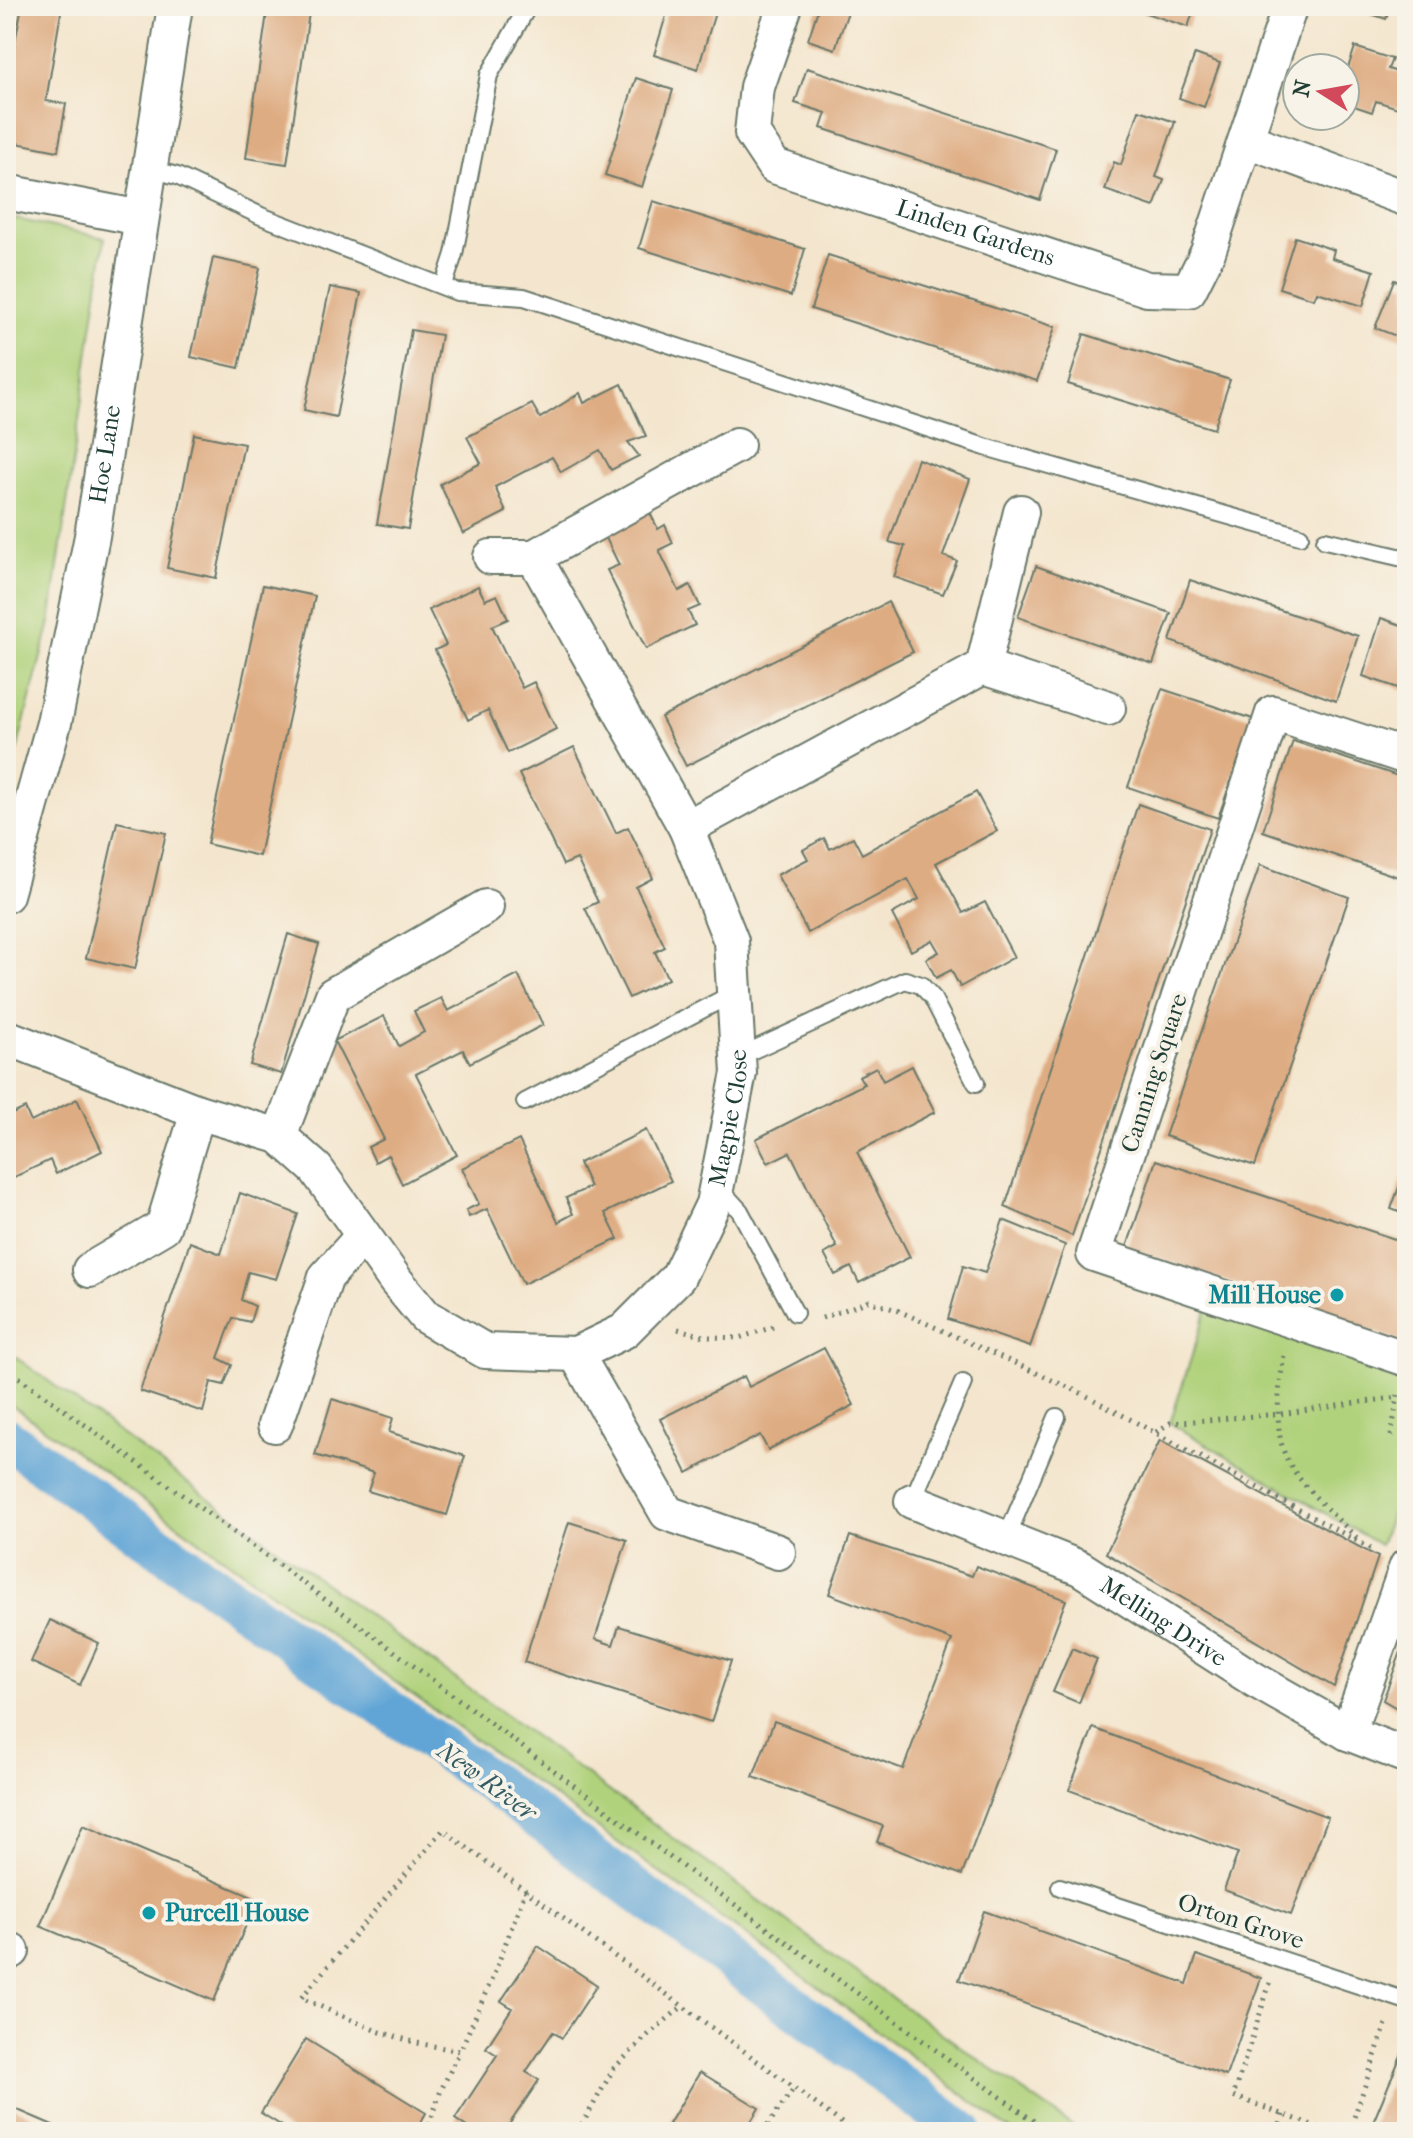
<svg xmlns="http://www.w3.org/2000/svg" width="1413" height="2138" font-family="'IM FELL French Canon',serif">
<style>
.green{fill:#b0d27b;stroke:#688858;stroke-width:2}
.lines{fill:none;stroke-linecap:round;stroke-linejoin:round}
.canal{stroke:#61a5d6;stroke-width:42}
.building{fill:#deac82}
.lane-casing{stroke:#6a786a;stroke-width:20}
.street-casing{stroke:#6a786a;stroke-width:38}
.path{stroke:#6a786a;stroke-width:5;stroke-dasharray:2 6;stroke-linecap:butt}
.lane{stroke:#fff;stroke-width:16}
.street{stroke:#fff;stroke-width:34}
.culture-dot{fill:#0f9aa8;stroke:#f7f3e8;stroke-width:3}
.labels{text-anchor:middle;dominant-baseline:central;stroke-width:8;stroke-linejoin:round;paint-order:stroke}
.street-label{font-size:24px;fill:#1f3d34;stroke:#f7f3e8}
.culture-label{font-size:24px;font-weight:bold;fill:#0d838f;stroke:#f7f3e8;text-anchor:end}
.water-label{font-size:26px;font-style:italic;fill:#335c65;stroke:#f7f3e8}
</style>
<rect width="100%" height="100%" fill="#f7f3e8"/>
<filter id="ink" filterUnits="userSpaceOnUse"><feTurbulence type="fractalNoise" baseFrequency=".0125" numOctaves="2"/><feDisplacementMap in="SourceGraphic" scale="16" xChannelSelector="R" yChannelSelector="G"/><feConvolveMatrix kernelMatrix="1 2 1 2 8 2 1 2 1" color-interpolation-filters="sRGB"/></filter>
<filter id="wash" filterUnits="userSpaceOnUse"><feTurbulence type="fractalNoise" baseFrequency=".006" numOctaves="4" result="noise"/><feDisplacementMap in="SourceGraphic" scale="32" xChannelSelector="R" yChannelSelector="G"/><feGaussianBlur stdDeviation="1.8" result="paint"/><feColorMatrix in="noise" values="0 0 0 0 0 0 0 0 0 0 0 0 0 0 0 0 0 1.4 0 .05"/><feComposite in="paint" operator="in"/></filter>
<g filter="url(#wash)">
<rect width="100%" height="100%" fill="#f4e6ce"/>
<g class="green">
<path d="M6,217l99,21 -55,384 -44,170z"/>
<path d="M1207,1309l200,70v91l-27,75 -210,-122z"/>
<path d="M6,1350l882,645 193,137h-68l-198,-147 -809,-584z"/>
</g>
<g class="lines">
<path class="canal" d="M6,1438l474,337 483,357"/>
</g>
<g id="blocks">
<g class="building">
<path d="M22,6h40l-16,95 20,3 -8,47 -52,-10v-54z"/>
<path d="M268,6h42l-23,158 -41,-6z"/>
<path d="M669,6h48l-19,63 -44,-14z"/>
<path d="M819,6h31l-15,43 -27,-9z"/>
<path d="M1125,6h70l-7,21z"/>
<path d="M1347,6h43l-4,13z"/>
<path d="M1355,47l37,12 -4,10 19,6v36l-31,-10 -4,11 -27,-9v-26z"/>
<path d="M1195,54l25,9 -16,44 -25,-9z"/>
<path d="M807,68l249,81 -16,51 -219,-72 5,-15 -31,-10z"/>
<path d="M636,78l37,12 -31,97 -37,-12z"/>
<path d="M1139,110l36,12 -19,55 8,3 -10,27 -49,-17 9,-28 7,3z"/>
<path d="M653,201l152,48 -14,47 -152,-48z"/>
<path d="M1295,237l39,13 -2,8 42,13 -11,35 -46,-14 -3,7 -35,-11z"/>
<path d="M828,255l227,72 -18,54 -226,-72z"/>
<path d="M213,258l47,10 -21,100 -48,-11z"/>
<path d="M1394,280l13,5v55l-32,-12z"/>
<path d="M330,287l31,6 -25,124 -32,-7z"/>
<path d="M411,330l30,5 -33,194 -31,-5z"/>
<path d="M1084,334l146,46 -16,49 -146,-45z"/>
<path d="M622,384l24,52 -18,6 11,14 -28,14 -11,-20 -39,22 -9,-15 -57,30 11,25 -43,22 -23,-50 41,-21 -14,-26 65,-33 8,14 40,-25 4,10z"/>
<path d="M194,434l50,10 -28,134 -49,-10z"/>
<path d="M918,459l52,20 -27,77 14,5 -14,33 -49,-17 11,-31 -16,-4z"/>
<path d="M649,511l9,18 7,-4 8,18 -14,7 20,41 11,-6 10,21 -12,5 7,14 -49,24 -39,-79 12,-5 -15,-31z"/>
<path d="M1036,566l135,47 -18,51 -135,-47z"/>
<path d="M1190,580l168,56 -22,65 -166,-60z"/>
<path d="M263,585l52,11 -56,260 -52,-12z"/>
<path d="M478,586l7,14 12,-5 11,24 -16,7 30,62 12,-6 22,47 -48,24 -20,-43 -20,10 -33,-70 11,-5 -17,-35z"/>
<path d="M888,602l25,50 -227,114 -25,-49z"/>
<path d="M1381,618l26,9v64l-44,-15z"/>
<path d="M1162,689l91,30 -35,99 -90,-31z"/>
<path d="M1293,741l114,38v101l-144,-49z"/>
<path d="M574,747l42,86 12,-6 25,51 -17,9 29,60 -10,5 13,27 -39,19 -44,-90 13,-6 -21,-43 -14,6 -44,-91z"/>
<path d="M976,792l21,39 -61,32 27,50 22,-11 29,55 -54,30 -9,-17 -15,8 -10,-19 13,-7 -7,-12 -21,11 -19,-37 27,-15 -11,-20 -100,54 -31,-58 31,-16 -5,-9 21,-12 6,11 23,-12 9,17z"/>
<path d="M1138,804l72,25 -138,407 -67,-29z"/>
<path d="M117,822l49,11 -31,136 -49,-11z"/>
<path d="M1260,865l89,32 -94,269 -90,-30z"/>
<path d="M288,934l31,10 -38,130 -31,-9z"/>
<path d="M518,975l25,50 -73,38 -7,-13 -47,24 41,81 -55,29 -14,-29 -13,7 -7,-15 16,-8 -50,-98 50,-25 15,30 25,-14 -10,-21 27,-13 7,13z"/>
<path d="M912,1066l23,46 -78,40 53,105 -51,26 -8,-16 -16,8 -11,-21 13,-7 -47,-95 -22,11 -12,-24 108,-55 -5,-8 17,-9 7,14z"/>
<path d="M77,1099l25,52 -46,23 -6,-14 -44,21v-64l19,-9 6,14z"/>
<path d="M646,1130l25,51 -66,32 13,26 -95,45 -36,-75 -18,8 -3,-7 13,-6 -17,-36 57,-28 39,82 15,-8 -7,-16 24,-11 -11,-24z"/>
<path d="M1156,1160l251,83v100l-280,-96z"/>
<path d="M1407,1165v50l-16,-6z"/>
<path d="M240,1193l58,21 -22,65 -28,-7 -7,28 14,6 -5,16 -17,-4 -15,40 14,7 -8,20 -13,-3 -8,30 -63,-21 50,-149 31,12z"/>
<path d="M1003,1220l62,25 -35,102 -82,-28 15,-53 22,7z"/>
<path d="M824,1348l30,57 -86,45 -8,-15 -73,38 -27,-54 84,-43 5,11z"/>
<path d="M332,1399l61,19 -4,14 76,24 -18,59 -79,-24 6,-18 -59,-18z"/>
<path d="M1160,1440l218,117 -44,130 -228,-134z"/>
<path d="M569,1522l58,18 -32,99 18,6 6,-19 112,35 -20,61 -187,-60z"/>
<path d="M850,1536l122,40 4,-10 90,34 -104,275 -85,-33 6,-16 -130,-49 21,-56 129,48 49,-129 -123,-46z"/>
<path d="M50,1620l49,23 -19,42 -49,-23z"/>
<path d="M1407,1636v78l-24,-14z"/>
<path d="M1072,1648l25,11 -18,44 -26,-11z"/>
<path d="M1093,1728l235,89 -37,98 -67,-25 14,-37 -169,-63z"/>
<path d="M83,1825l174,74 -43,102 -174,-75z"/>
<path d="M984,1911l203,73 10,-29 64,23 -35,98 -267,-96z"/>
<path d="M538,1946l59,39 -35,53 -9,-6 -27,40 13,8 -35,52h-30l-19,-13 42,-64 -11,-7 26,-40 -11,-7z"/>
<path d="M306,2039l120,74 -11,19h-123l-31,-19z"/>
<path d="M1407,2041v91h-38z"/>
<path d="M700,2072l59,36 -10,17 12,7h-78l-14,-8z"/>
<path d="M6,2105l63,27h-63z"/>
</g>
</g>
</g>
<g filter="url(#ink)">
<use href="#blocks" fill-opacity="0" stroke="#6a786a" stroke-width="2"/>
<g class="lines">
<defs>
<g id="lane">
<path d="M150,169l27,7 84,40 196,76 67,5 461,150 315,89"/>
<path d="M444,285l10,-31 35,-179 39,-69"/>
<path d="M1325,540l82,19"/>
<path d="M738,1057l167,-77 16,5 11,12 44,86"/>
<path d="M525,1102l209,-109"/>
<path d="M718,1187l22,24 55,102"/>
<path d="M912,1501l51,-118"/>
<path d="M1006,1539l51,-122"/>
<path d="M1060,1887l347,114"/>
</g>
<g id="street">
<path id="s1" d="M785,6l-28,81 -5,46 22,33 373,123 42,1 19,-38 82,-246"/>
<path d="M1247,140l160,59"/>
<path d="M6,192l135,26"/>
<path d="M491,557h43l203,-112"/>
<path d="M983,667l38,-155"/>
<path d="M1407,757l-134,-44 -179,541 313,105"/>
<path d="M686,828l297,-161 125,41"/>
<path id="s2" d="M6,895l48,-172 38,-187 83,-530"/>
<path id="s3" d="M6,1037l192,75 81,24 37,33 80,112 29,35 60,35 91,3 48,-23 54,-54 35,-73 26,-131 -8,-132 -45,-113 -152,-271"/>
<path d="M279,1136l54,-141 153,-88"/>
<path d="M90,1270l73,-43 35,-115"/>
<path d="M576,1354l91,159 111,39"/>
<path d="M275,1425l51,-148 37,-41"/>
<path id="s4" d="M912,1501l168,67 175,112 93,53 59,23"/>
<path d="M1348,1733l59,-167"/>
<path d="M6,1948l6,3"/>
</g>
</defs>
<use href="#lane" class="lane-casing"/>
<use href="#street" class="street-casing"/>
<g class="path">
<path d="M822,1318l47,-17 30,10 184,83 291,156"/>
<path d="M678,1329l29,8 32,1 34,-11"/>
<path d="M1284,1356c-5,30 -11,72 2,101 13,28 49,59 71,81"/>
<path d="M6,1368l258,186 419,313 366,265"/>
<path d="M1156,1432l14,-9 110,-9 119,-17"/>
<path d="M1391,1436l7,-41"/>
<path d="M526,1889l-32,85 -34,77 -43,-8 -40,-12 -76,-33 142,-168 411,302"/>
<path d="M1270,1983l-37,113 98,36"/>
<path d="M427,2132l14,-42 19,-39"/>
<path d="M578,2132l36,-64 35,-34 34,-28"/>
<path d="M763,2132l31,-44"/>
<path d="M1278,2132l5,-18"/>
<path d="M1349,2132l37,-108"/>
</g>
<use href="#lane" class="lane"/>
<use href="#street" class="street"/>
</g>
</g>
<g class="culture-dot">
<circle cx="1337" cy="1295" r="8"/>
<circle cx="149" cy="1913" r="8"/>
</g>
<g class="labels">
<g class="street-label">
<text stroke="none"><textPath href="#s1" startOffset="384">Linden Gardens</textPath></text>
<text stroke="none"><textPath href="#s2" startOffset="452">Hoe Lane</textPath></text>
<text transform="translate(1154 1073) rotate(-72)">Canning Square</text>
<text stroke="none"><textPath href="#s3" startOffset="982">Magpie Close</textPath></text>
<text stroke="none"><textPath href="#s4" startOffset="280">Melling Drive</textPath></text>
<text transform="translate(1241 1921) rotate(18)">Orton Grove</text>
</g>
<g class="culture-label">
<text x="1321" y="1295">Mill House</text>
<text x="165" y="1913" text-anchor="start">Purcell House</text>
</g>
<g class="water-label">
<text transform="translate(487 1781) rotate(36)">New River</text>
</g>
</g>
<rect width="1413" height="2138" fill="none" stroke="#f7f3e8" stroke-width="32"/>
<g transform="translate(1321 92) rotate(281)"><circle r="38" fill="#f7f3e8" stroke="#a1aaa0" stroke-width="2"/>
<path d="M0-6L14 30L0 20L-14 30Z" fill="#d1495b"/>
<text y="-12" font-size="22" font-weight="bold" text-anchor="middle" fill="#1f3d34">N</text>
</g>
</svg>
